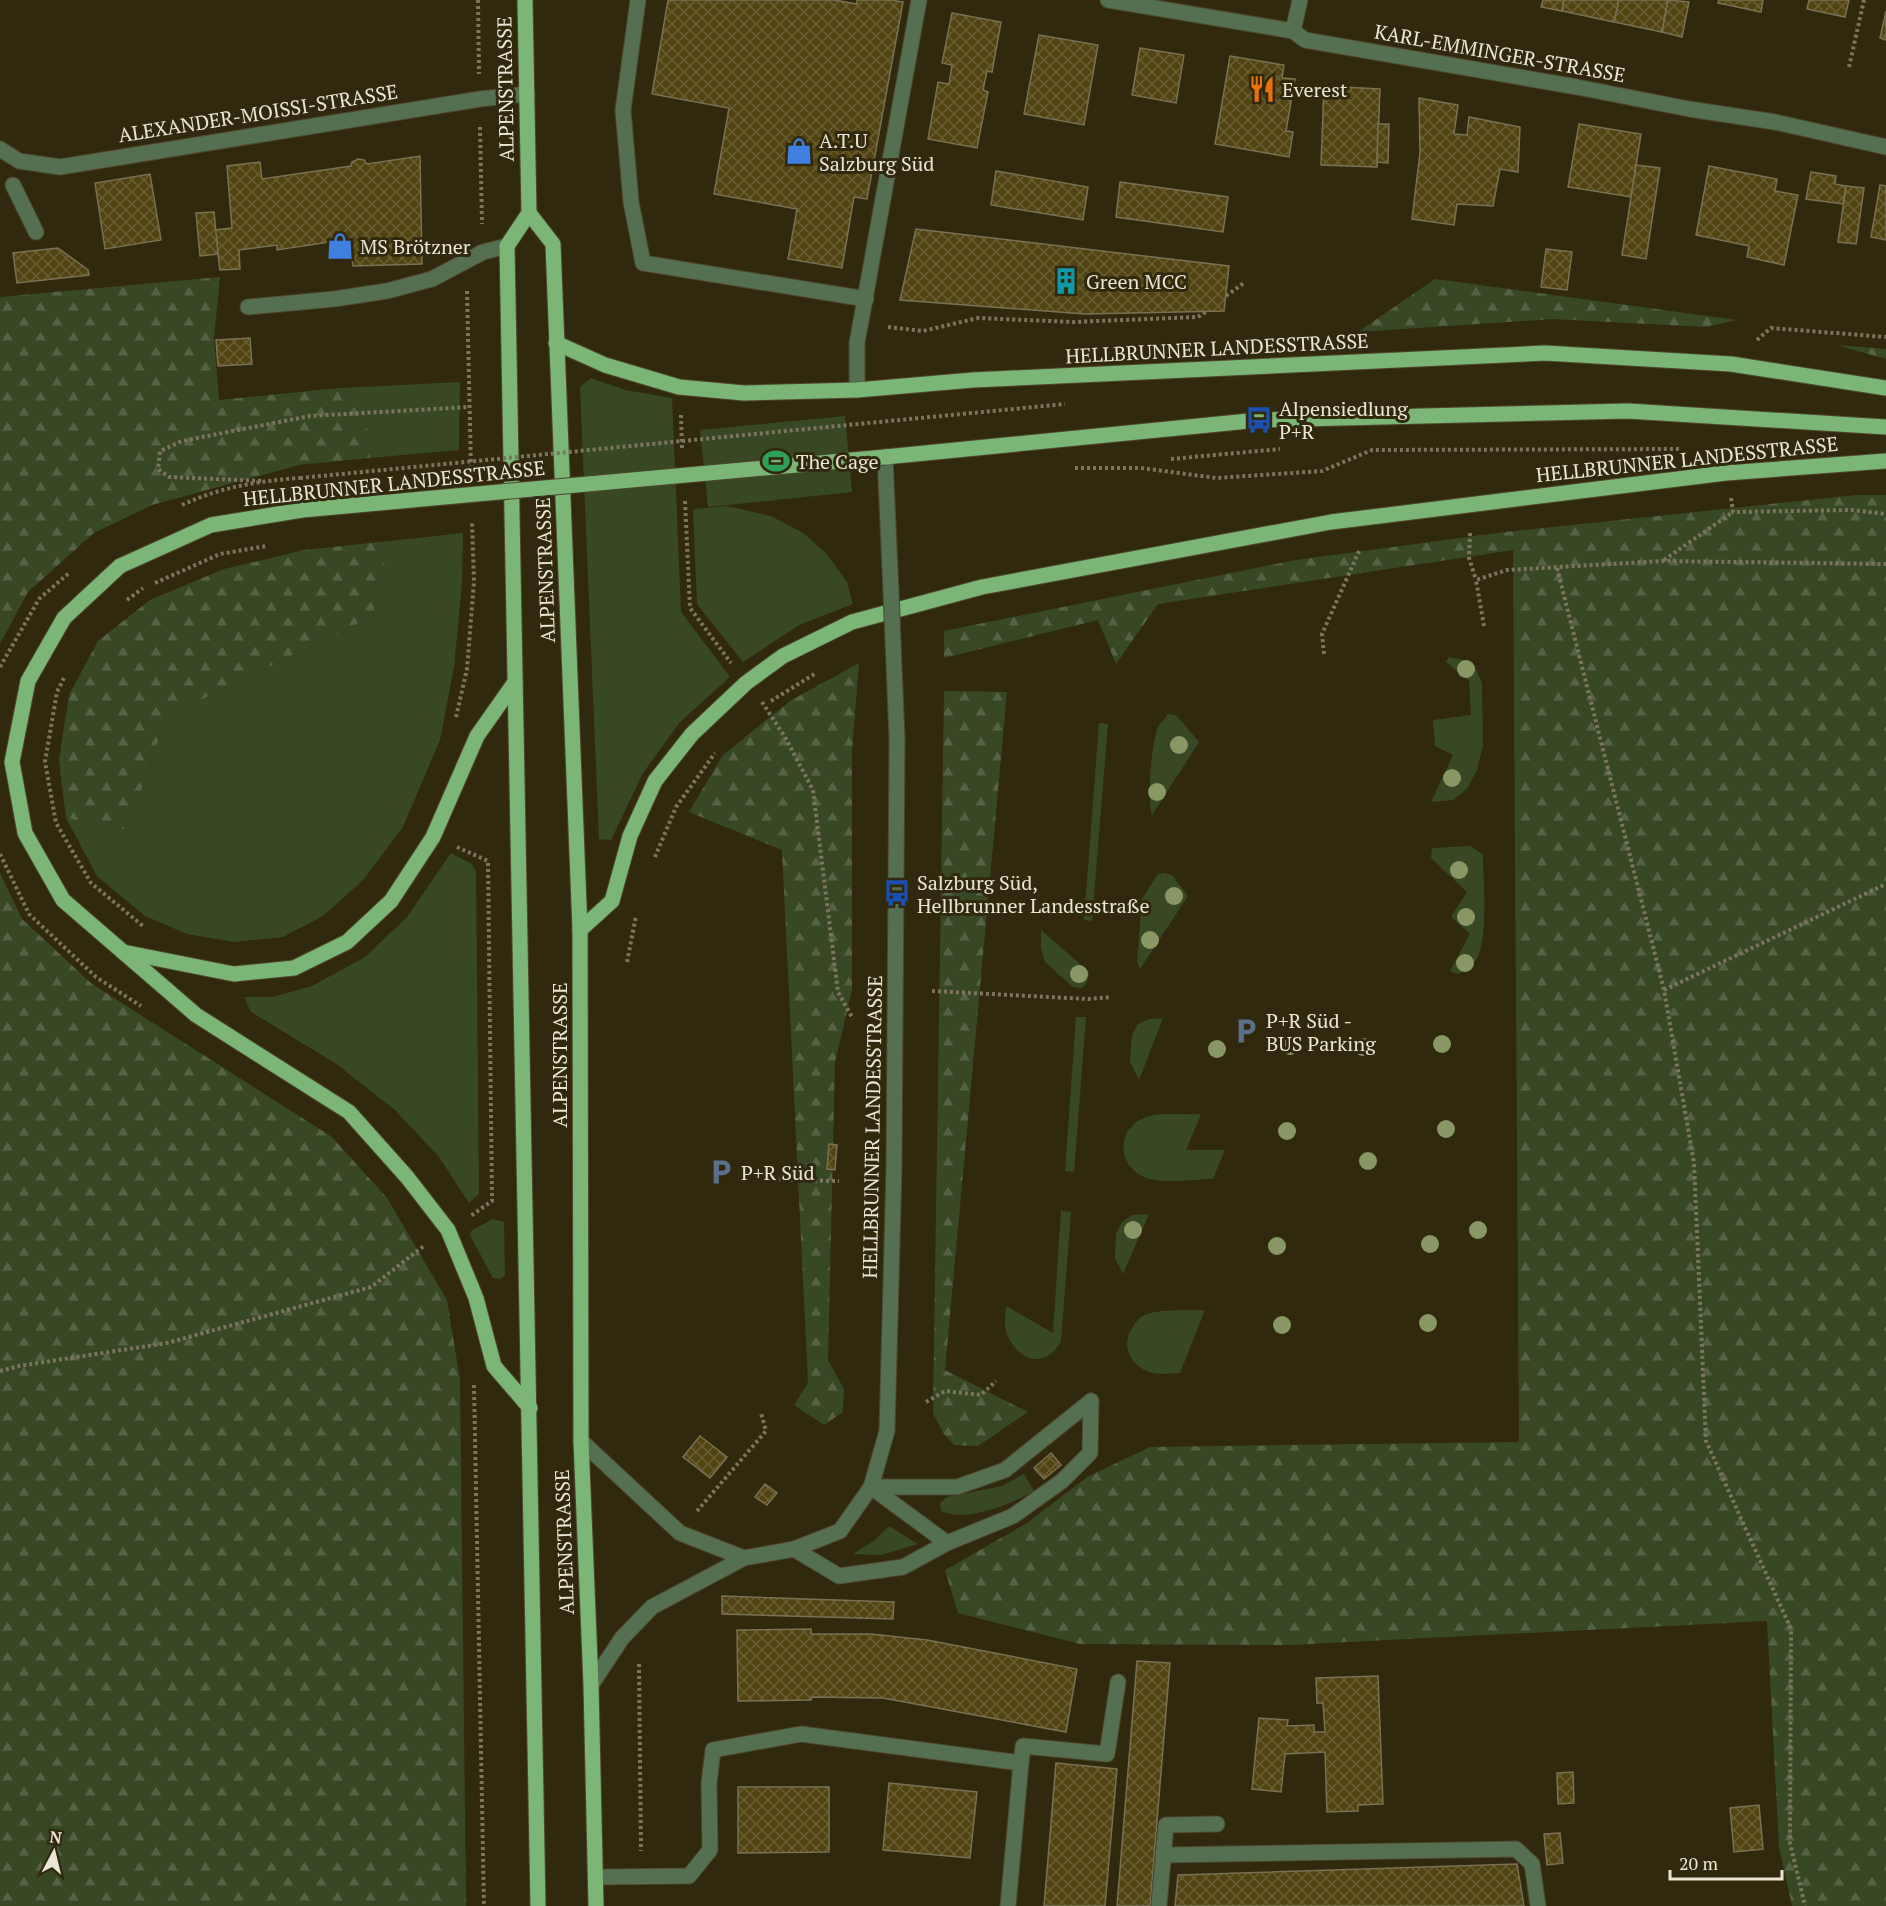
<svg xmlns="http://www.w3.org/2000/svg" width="1886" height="1906" font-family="'PT Serif',serif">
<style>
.green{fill:#384824}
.forest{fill:url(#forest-firs)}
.building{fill:url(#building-cross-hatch);stroke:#7a7154;stroke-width:1.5}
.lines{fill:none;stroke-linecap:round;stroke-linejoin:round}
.minor-casing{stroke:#4f472d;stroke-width:17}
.major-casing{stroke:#4f472d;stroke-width:17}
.path{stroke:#7c755e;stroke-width:4;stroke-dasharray:3 3;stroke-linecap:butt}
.minor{stroke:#547051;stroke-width:15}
.major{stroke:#7bb676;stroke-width:15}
.minor-bridge-casing{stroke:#4f472d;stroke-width:17;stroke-linecap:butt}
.major-bridge-casing{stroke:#4f472d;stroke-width:17;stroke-linecap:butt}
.path-bridge{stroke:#7c755e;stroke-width:4;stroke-dasharray:3 3;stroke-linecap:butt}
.minor-bridge{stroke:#547051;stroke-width:15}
.major-bridge{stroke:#7bb676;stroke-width:15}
.tree{fill:#889764}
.labels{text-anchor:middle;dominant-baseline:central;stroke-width:6;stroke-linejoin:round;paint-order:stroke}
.street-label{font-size:20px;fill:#eae5d5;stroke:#31290d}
.poi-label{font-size:20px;fill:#eae5d5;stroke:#31290d;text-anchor:start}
</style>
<defs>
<pattern id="forest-firs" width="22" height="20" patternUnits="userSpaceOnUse" patternTransform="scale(1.5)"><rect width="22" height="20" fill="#384824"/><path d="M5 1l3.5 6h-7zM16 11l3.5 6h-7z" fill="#556243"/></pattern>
<pattern id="building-cross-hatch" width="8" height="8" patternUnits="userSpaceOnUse" patternTransform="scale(1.5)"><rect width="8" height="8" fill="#514412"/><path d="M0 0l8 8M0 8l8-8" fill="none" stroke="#6a5f34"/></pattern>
</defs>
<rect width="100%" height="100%" fill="#31290d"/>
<g class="green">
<path d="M591,378l34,12 47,8 9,214 49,65 -50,45 -37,51 -32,67 -12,-1 -19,-452z"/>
<path d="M460,382l-1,68 -89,8 -5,-55 -25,-15z"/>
<path d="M845,416l7,76 -144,15 -8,-77z"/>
<path d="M727,506l44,10 32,17 24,21 20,28 6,22 -54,21 -56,37 -46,-58 -4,-95z"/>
<path d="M463,533l-1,51 -8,83 -14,73 -37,87 -39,52 -41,37 -40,21 -49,5 -47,-8 -42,-18 -48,-40 -31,-58 62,12 38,-113 207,-101 16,-75z"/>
<path d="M1449,657l15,3 12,9 6,14 1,63 -6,24 -10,19 -14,11 -22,2 22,-47 -18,-9 -2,-26 38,-5 -2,-34 -23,-19z"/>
<path d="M1168,714l8,1 23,27 -47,73c-5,-16 -1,-74 7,-90 3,-4 7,-7 9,-11z"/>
<path d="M1099,723l9,1 -16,197 -8,-1z"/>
<path d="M1470,846l13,8c0,25 6,87 -7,106 -5,6 -11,11 -18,14l-8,-3 20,-37 -19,-17 16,-25 -36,-34 1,-10z"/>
<path d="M451,853l21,11 4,8 3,322 -10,9 -30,-46 -44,-47 -60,-47 -84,-51 -7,-15h28l40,-11 53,-29 42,-40z"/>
<path d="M1164,873l8,2 16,21 -48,73 -3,-8 5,-62 16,-25z"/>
<path d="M1041,930l48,42 -1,8 -6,8 -9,-1 -28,-25 -4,-14z"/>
<path d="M1076,1017h10l-12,155 -9,-1z"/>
<path d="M1163,1018l-24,62 -9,-18 2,-27 6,-11 11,-5z"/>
<path d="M1201,1114l-15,36h39l-12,29c-19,0 -52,6 -69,-2 -28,-12 -27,-50 2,-60 13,-5 40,-2 55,-3z"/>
<path d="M1061,1211l10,1 -10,129c-17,34 -52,15 -56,-16 -1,-6 1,-13 1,-19l47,27z"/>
<path d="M1149,1214l-26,60 -8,-16 1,-24 6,-12 10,-7z"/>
<path d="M493,1219l11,3 1,53 -5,4 -7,-1 -23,-43 1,-4z"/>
<path d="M1205,1310l-25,63c-10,0 -25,3 -33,-2 -20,-9 -26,-29 -13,-46 3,-4 6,-8 10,-10 18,-7 42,-4 61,-5z"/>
<path d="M1024,1474l10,17c-23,13 -67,32 -93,20l-1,-8 7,-6 55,-11z"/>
<path d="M889,1526l29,18 -37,11 -28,-1 21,-13z"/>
</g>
<g class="forest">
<path d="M220,277l-6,61 5,62 121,-12 25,15 5,55 -71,7 -147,40 -58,28 -66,59 -28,52v-347z"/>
<path d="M1435,279l302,41 -31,7 -154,-8 -194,13z"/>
<path d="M1836,345l50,4v10z"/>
<path d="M1857,495h29v1411h-94l-13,-59 -12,-226 -478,24 -209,-1 -122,-31 -13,-43 82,-47 60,-46 63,-30 369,-5 -6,-892 -355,54 -42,60 -18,-44 -154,38v-27l352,-71 209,-28z"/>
<path d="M389,541l-16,75 -207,101 -38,113 -62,-12 -7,-58 10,-65 29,-54 52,-41 74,-31 80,-19z"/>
<path d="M859,663l-7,89v238l-17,72 -7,298 16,29 -1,23 -19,13 -30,-20 14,-22 -26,-533 -93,-38 34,-57 67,-54z"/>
<path d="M944,691l63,1 -62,678 83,42 -50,34 -24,-1 -11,-12 -10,-20z"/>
<path d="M0,873l22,46 70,65 240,153 55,61 60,102 13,80 6,526h-466z"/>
</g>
<g class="building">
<path d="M668,0h166l23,4v-4h34l12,2 -36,197 -13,-2 -12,71 -54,-9 9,-50 -83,-15 15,-86 -77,-14z"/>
<path d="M1543,0h21l-2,11 -21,-4z"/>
<path d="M1564,0h55l-5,22 -52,-11z"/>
<path d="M1619,0h49l-6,32 -48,-10z"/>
<path d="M1668,0l21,2 -7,35 -20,-5z"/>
<path d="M1719,0h44l-2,12 -43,-9z"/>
<path d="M1809,0h40l-4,17 -38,-8z"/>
<path d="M1886,11v29l-6,-2z"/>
<path d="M952,13l49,9 -9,50 -5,-1 -4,19 5,2 -11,56 -49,-9 10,-57 11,2 3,-19 -10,-2z"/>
<path d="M1039,35l59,10 -14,80 -60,-11z"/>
<path d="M1140,48l44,7 -8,48 -44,-8z"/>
<path d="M1230,56l54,9 -2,13 13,1 -9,52 7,1 -4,25 -74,-13z"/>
<path d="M1324,86l56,3 -3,78 -56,-2z"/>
<path d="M1419,98l39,7 -4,29 13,1 2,-18 51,10 -2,45 -18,-3 -7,37 -36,-2 -3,21 -42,-6 8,-66z"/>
<path d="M1378,124h11l-1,39 -11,-1z"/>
<path d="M1579,124l62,10 -10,63 -63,-10z"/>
<path d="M420,156l2,108 -69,2 -4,-27 -72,11v-5l-38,5 1,19 -20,1 -5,-40 17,-2 -5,-62 33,-4 2,17 89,-13 1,-4 6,-3 6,1 3,4z"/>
<path d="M1636,165l24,3 -14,91 -24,-4z"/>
<path d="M1709,166l68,13 -2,12 23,4 -14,70 -37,-8 2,-11 -53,-11z"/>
<path d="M996,171l92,16 -5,33 -92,-15z"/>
<path d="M1811,172l25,4 -1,8 11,2 -3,18 -37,-5z"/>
<path d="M150,174l11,66 -56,9 -10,-66z"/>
<path d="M1120,182l108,15 -5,35 -107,-15z"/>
<path d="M1880,185l6,1v54l-15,-3z"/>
<path d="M1846,186l18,2 -8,56 -18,-2z"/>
<path d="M214,212l4,42 -18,2 -4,-43z"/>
<path d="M916,229l313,37 -5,45 -139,3 -185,-14z"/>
<path d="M58,248l30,22 1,5 -72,8 -4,-30z"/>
<path d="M1546,249l26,3 -5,38 -26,-3z"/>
<path d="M250,338l2,26 -34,2 -2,-26z"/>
<path d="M829,1144l8,1 -2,25 -8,-1z"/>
<path d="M700,1436l27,21 -17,21 -27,-21z"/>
<path d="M1051,1453l10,12 -17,14 -10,-11z"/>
<path d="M765,1484l12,9 -10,12 -12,-8z"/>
<path d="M722,1596l172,6 -1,17 -171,-5z"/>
<path d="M811,1629v5h60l56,6 150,29 -11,63 -183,-34 -71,-1 -1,3 -73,1 -1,-71z"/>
<path d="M1137,1661l33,2 -20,243h-33z"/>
<path d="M1378,1676l5,128 -25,1v6l-31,1 -2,-60 -40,2 -4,38 -29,-3 7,-71 29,2 -1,6 27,-1v7h11l-2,-29h-6l-1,-25z"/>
<path d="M1056,1763l61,6 -12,137h-61z"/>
<path d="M1573,1772l1,31 -16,1 -1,-31z"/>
<path d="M889,1783l88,9 -7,66 -87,-8z"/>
<path d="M738,1787h91v65l-91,1z"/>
<path d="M1759,1805l4,44 -29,3 -4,-44z"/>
<path d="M1560,1833l3,30 -16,2 -3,-31z"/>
<path d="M1517,1864l7,42h-349l3,-31z"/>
</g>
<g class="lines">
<defs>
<g id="minor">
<path d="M638,0l-15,110 8,92 12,61 223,36"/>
<path d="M1108,0l185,31 12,9 272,47 112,22 86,13 111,25"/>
<path d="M1293,31l7,-31"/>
<path d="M0,149l19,12 41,6 420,-68 47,-5"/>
<path d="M13,185l23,47"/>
<path d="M248,307l86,-8 53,-8 45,-12 51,-27 24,-6"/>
<path d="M857,390v-47l62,-343"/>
<path d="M885,457l6,135"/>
<path d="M581,1441l99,92 64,25"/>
<path d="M871,1487h86l48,-17 86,-69"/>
<path d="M871,1487l76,56"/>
<path d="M794,1549l45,27 64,-9 44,-24 66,-27 49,-35 28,-28 1,-52"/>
<path d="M591,1685l31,-47 30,-31 92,-49 50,-9 46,-18 31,-44 16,-56 7,-262 3,-430"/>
<path d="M1021,1763l2,-17 84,8 11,-72"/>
<path d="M1163,1855l353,-6 16,15 6,42"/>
<path d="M596,1877l93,-1 21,-26 -1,-67 4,-33 88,-16 220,29 -13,143"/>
<path d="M1159,1906l7,-81 51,-1"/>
</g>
<g id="major">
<path d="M525,0l4,213 -22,33 31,1660"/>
<path d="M529,213l24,31 27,686 1,511 10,244 5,221"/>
<path d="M556,343l49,22 74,22 65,6 113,-3 116,-10 572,-27 186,11 155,24"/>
<path d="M885,457l374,-37 369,-9 258,16"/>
<path d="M302,510l-91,15 -91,41 -56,52 -36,63 -16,81 13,71 38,67 133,115 153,97 58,65 41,53 28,68 18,68 36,42"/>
<path d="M580,930l32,-29 18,-65 25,-55 37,-47 54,-51 37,-27 69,-34 130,-35 349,-65 395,-49 160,-12"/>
<path d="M123,952l111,22 60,-6 53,-26 44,-41 42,-64 44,-101 38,-54"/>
</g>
</defs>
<use href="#minor" class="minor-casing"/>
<use href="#major" class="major-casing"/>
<g class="path">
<path d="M478,0l1,74"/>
<path d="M1849,67l15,-67"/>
<path d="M480,127l2,97"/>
<path d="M467,291l4,178"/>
<path d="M1226,296l18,-13"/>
<path d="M888,327l35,4 55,-13 95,4 125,-5 9,-6"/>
<path d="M1757,340l14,-12 115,9"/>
<path d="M681,415l1,34"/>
<path d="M1171,459l109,-10"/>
<path d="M1075,468h66l76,10 105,-7 50,-21 308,-1"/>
<path d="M261,481l-92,-4 -11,-8 2,-18 22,-10 128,-25 159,-9"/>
<path d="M1731,498l2,14 118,-2 35,4"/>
<path d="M685,501l5,107 41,55"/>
<path d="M182,505c39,-18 76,-24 118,-27"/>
<path d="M1470,533l-1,25 7,22"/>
<path d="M1664,560l69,-48"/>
<path d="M1557,568l107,422 30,173 12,278 85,188 -1,214 15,63"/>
<path d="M155,583l65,-29 47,-8"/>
<path d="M127,600l16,-12"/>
<path d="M1484,626l-8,-46 31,-10 156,-9 223,3"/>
<path d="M1324,654l-2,-20 38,-85"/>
<path d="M0,667l39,-68 30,-26"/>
<path d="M64,678l-7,14 -12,70 11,61 35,60 52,43"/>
<path d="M771,701l45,-28"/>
<path d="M762,702l23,35 28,53 25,202 15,27"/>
<path d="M456,717l11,-48 7,-87 -2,-60"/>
<path d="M457,847l31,14 4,340 -23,16"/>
<path d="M0,854l29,60 67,63 45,29"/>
<path d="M655,857l21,-50 39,-54"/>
<path d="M627,962l9,-46"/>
<path d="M1664,990l222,-106"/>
<path d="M932,991l156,8 23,-2"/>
<path d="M766,1179l73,2"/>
<path d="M0,1371l19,-5 148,-23 204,-56 54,-42"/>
<path d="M474,1385l10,521"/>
<path d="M926,1402l19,-11 36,4 15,-14"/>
<path d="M697,1511l69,-80 -5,-18"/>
<path d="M639,1664l2,187"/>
</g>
<use href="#minor" class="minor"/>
<use href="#major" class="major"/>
<defs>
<path id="minor-bridge" d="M891,592l6,147"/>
<path id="major-bridge" d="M302,510l583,-53"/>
</defs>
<use href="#minor-bridge" class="minor-bridge-casing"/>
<use href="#major-bridge" class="major-bridge-casing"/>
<path class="path-bridge" d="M300,478l765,-74"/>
<use href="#minor-bridge" class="minor-bridge"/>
<use href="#major-bridge" class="major-bridge"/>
</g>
<g class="tree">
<circle cx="1466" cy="669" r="9"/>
<circle cx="1179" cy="745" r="9"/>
<circle cx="1452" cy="778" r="9"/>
<circle cx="1157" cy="792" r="9"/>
<circle cx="1459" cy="870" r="9"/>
<circle cx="1174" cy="896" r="9"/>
<circle cx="1466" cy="917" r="9"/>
<circle cx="1150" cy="940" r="9"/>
<circle cx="1465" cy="963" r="9"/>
<circle cx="1079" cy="974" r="9"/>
<circle cx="1442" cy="1044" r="9"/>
<circle cx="1290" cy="1046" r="9"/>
<circle cx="1363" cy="1047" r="9"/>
<circle cx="1217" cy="1049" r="9"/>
<circle cx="1446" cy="1129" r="9"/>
<circle cx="1287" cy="1131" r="9"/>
<circle cx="1368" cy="1161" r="9"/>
<circle cx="1133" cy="1230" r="9"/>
<circle cx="1478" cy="1230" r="9"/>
<circle cx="1430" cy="1244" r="9"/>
<circle cx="1277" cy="1246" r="9"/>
<circle cx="1428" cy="1323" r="9"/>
<circle cx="1282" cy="1325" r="9"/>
</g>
<defs>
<symbol id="restaurant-bare" viewBox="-9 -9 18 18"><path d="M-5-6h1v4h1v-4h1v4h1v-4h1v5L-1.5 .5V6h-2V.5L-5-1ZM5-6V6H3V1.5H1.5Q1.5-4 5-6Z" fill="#e8710a" stroke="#31290d" stroke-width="2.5" paint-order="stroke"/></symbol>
<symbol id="shop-bare" viewBox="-9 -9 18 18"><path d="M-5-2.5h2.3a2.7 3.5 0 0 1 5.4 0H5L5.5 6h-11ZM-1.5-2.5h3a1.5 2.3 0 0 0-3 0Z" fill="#3f7fe0" stroke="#31290d" stroke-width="2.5" paint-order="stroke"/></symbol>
<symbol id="building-bare" viewBox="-9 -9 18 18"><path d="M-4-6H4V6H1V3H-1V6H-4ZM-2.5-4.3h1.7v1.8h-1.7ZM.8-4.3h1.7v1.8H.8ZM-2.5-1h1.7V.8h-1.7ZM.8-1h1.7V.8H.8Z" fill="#0f9aa8" stroke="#31290d" stroke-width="2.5" paint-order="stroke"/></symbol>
<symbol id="bus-bare" viewBox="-9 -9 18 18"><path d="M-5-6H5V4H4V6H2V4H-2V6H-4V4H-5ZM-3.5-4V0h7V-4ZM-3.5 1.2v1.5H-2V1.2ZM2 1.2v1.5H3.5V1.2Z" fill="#1a4fb4" stroke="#31290d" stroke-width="2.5" paint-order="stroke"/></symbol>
<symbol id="stadium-bare" viewBox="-9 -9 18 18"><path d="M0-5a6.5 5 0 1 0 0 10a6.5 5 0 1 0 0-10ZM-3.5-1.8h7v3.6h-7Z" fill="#2e9e5b" stroke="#31290d" stroke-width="2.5" paint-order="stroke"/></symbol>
<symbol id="parking-bare" viewBox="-9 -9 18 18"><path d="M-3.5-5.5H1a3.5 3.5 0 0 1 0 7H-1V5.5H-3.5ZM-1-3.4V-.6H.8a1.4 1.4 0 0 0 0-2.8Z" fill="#5c6f8a" stroke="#31290d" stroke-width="2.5" paint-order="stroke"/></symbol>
</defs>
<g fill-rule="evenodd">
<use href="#restaurant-bare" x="1243" y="70" width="38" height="38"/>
<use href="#shop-bare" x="780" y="132" width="38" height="38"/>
<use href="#shop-bare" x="321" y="227" width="38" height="38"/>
<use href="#building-bare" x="1047" y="262" width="38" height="38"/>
<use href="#bus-bare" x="1240" y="401" width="38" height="38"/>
<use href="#stadium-bare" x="757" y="442" width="38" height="38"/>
<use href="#bus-bare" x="878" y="874" width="38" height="38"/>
<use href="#parking-bare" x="1227" y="1012" width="38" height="38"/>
<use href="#parking-bare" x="702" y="1153" width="38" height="38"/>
</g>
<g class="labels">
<g class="street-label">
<text transform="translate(1500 53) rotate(10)">KARL-EMMINGER-STRASSE</text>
<text transform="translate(505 89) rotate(-91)">ALPENSTRASSE</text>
<text transform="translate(258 113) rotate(-9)">ALEXANDER-MOISSI-STRASSE</text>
<text transform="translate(1217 348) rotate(-3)">HELLBRUNNER LANDESSTRASSE</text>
<text transform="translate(1687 459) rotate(-6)">HELLBRUNNER LANDESSTRASSE</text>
<text transform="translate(394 483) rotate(-6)">HELLBRUNNER LANDESSTRASSE</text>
<text transform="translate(545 570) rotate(-92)">ALPENSTRASSE</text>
<text transform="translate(559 1055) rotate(-90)">ALPENSTRASSE</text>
<text transform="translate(872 1127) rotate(-89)">HELLBRUNNER LANDESSTRASSE</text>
<text transform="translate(564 1542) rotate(-92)">ALPENSTRASSE</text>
</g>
<g class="poi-label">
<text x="1282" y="89">Everest</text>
<text x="819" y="140">A.T.U<tspan x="819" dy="23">Salzburg Süd</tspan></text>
<text x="360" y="246">MS Brötzner</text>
<text x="1086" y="281">Green MCC</text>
<text x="1279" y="408">Alpensiedlung<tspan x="1279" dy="23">P+R</tspan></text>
<text x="796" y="461">The Cage</text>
<text x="917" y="882">Salzburg Süd,<tspan x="917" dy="23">Hellbrunner Landesstraße</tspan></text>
<text x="1266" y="1020">P+R Süd -<tspan x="1266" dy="23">BUS Parking</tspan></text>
<text x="741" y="1172">P+R Süd</text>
</g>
</g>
<g transform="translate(54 1852) rotate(7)" stroke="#31290d" stroke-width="4.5" paint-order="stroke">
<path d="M0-4.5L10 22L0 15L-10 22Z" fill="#eae5d5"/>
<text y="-9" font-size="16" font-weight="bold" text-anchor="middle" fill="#eae5d5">N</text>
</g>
<path d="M1670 1870v9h112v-9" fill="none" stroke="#eae5d5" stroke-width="3"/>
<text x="1679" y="1870" font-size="18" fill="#eae5d5" stroke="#31290d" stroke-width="4.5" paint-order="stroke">20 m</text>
</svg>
